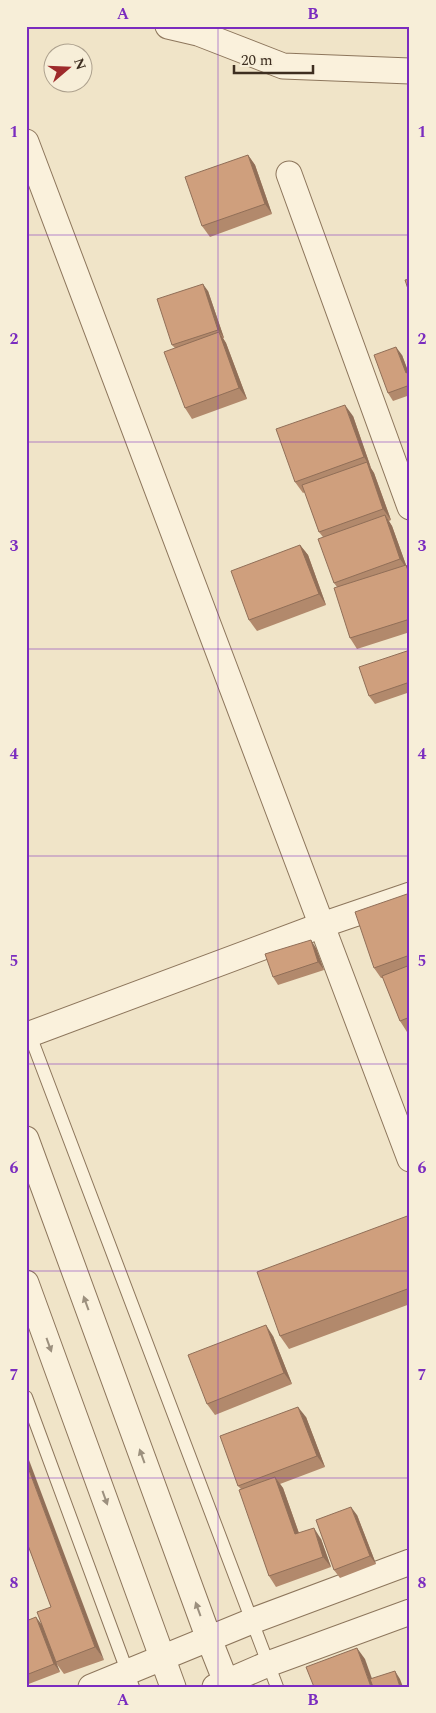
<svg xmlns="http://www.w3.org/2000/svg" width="436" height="1713" font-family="Spectral,serif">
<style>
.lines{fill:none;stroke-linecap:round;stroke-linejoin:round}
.lane-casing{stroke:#8d765c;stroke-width:14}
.street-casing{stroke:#8d765c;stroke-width:27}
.lane{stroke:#faf1dc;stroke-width:12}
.street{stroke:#faf1dc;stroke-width:25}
.wall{fill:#b2896c}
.shaded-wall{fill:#916f58}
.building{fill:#cf9f7d;stroke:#916f58}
.oneway{fill:#9c907e}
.grid{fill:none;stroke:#7b2cbf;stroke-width:1;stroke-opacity:0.55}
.neatline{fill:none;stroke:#7b2cbf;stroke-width:2}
.grid-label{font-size:16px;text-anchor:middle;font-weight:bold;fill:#7b2cbf}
</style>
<rect width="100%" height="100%" fill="#f0e4c8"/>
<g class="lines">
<defs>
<g id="lane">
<path d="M28,1030l249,657"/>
<path d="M26,1397l107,290"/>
</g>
<g id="street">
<path d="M168,26l30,7 85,33 127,5"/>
<path d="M26,142l384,1017"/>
<path d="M289,174l121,333"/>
<path d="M30,1034l292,-109 88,-30"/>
<path d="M26,1139l183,500 19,48"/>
<path d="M26,1283l147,404"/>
<path d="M91,1687l161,-66 158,-59"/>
<path d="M215,1687l53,-23 142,-52"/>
</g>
</defs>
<use href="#lane" class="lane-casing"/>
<use href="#street" class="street-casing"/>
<use href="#lane" class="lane"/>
<use href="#street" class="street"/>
</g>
<g class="wall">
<path d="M248,155l7,10 17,49 -62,23 -8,-11z"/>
<path d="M208,291l16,47h-1l3,5 21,56 -55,20 -7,-11 -10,-60 -3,-3z"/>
<path d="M402,355l6,17 2,-1v24l-17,6 -5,-8z"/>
<path d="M353,416l18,52 3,5 17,47 -2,1 3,5 14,39 4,5v62l-53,17 -7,-11 -13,-51 -3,-4 -11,-46 -4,-5 -14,-40 -2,1 -8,-11z"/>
<path d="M300,545l8,10 18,50 -69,26 -8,-11z"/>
<path d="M410,650v42l-35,12 -6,-8z"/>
<path d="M410,893v138l-3,1 -7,-11 -17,-43h-2l-7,-10z"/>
<path d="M316,948l8,22 -46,15 -5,-8z"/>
<path d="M410,1215v89l-121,45 -9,-13z"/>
<path d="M273,1336l19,48 -77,31 -8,-11z"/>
<path d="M306,1417l19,50 -45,17 3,4 16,45 22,6 10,28 -55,20 -7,-11 -28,-87 -3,-3z"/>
<path d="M357,1515l19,49 -36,14 -6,-8z"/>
<path d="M26,1540l78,120 -40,14 -8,-11 4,9 -34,13v-64l15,3 10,-17z"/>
</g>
<g class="shaded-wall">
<path d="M248,155l7,10 17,49 -7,-10z"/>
<path d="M203,284l5,7 16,47 -6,-8z"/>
<path d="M219,332l7,11 21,56 -8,-11z"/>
<path d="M396,347l6,8 8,21 -4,-3z"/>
<path d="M345,405l8,11 18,52 -7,-11z"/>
<path d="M367,462l7,11 17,47 -8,-11z"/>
<path d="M385,515l7,11 14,39 4,5v6l-3,-7 -7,-10z"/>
<path d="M300,545l8,10 18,50 -7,-11z"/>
<path d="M311,940l5,8 8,22 -6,-8z"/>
<path d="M266,1325l7,11 19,48 -8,-11z"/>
<path d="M298,1407l8,10 19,50 -8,-11z"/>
<path d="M26,1452l78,208 -9,-13 -69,-185z"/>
<path d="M275,1477l8,11 20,57 -8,-11z"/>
<path d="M351,1507l6,8 19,49 -6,-8z"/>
<path d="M314,1528l7,11 10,28 -8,-10z"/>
<path d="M36,1617l6,8 18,47 -6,-8z"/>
<path d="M357,1648l8,11 10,28h-4z"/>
<path d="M395,1671l5,8 3,8h-3z"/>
</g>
<g class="building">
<path d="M248,155l17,49 -63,22 -17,-49z"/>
<path d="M410,279v16l-5,-15z"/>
<path d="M203,284l15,46 -46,15 -15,-46z"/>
<path d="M219,332l20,56 -54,20 -21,-56z"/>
<path d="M396,347l10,26 4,-2v14l-22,8 -14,-38z"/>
<path d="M345,405l19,52 -69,25 -19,-53z"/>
<path d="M367,462l16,47 -64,23 -17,-47z"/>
<path d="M385,515l15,44 -66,24 -16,-44z"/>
<path d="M300,545l19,49 -70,26 -18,-49z"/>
<path d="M406,565l4,11v43l-60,19 -16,-50z"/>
<path d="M410,650v32l-41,14 -10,-29z"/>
<path d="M410,893v62l-36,13 -19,-56z"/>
<path d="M311,940l7,22 -45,15 -8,-23z"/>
<path d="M410,965v52l-10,4 -18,-45z"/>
<path d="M410,1215v73l-130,48 -23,-64z"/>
<path d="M266,1325l18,48 -77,31 -19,-49z"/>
<path d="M298,1407l19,49 -79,30 -18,-50z"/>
<path d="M26,1462l69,185 -39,15 -19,-50 14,-5 -25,-67z"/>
<path d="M275,1477l20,57 19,-6 9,29 -54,19 -30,-86z"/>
<path d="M351,1507l19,49 -36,14 -18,-50z"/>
<path d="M36,1617l18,47 -28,11v-54z"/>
<path d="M357,1648l14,39h-57l-8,-20z"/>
<path d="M395,1671l5,16h-27l-3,-8z"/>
</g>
<defs><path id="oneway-solid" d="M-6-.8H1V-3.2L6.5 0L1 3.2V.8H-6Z" transform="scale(1.25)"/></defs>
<g class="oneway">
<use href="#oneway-solid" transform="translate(86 1303) rotate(-110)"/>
<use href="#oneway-solid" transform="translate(49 1345) rotate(70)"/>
<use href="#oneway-solid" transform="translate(142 1456) rotate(-110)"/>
<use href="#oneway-solid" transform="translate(105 1498) rotate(70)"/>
<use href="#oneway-solid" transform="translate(198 1609) rotate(-110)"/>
</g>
<path class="grid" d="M218,26v1661M26,235h384M26,442h384M26,649h384M26,856h384M26,1064h384M26,1271h384M26,1478h384"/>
<rect width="436" height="1713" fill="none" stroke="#f7eed8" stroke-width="55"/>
<g transform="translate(68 68) rotate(71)"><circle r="24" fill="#f7eed8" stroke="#ada18e"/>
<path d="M0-4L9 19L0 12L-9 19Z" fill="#9e2a2b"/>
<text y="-8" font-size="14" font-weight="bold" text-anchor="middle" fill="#3d2e20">N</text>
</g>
<path d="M234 65v8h79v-8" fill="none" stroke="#3d2e20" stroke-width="2.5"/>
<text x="241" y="65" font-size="15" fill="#3d2e20" stroke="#f7eed8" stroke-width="4" paint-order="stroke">20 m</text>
<rect x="28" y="28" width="380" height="1658" class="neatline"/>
<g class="grid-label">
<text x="123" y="19">A</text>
<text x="313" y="19">B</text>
<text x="14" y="137">1</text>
<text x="422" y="137">1</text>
<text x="14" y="344">2</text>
<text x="422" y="344">2</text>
<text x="14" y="551">3</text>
<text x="422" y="551">3</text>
<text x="14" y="759">4</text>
<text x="422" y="759">4</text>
<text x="14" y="966">5</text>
<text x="422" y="966">5</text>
<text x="14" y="1173">6</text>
<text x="422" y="1173">6</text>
<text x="14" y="1380">7</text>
<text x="422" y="1380">7</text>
<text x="14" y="1588">8</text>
<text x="422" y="1588">8</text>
<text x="123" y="1705">A</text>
<text x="313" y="1705">B</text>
</g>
</svg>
